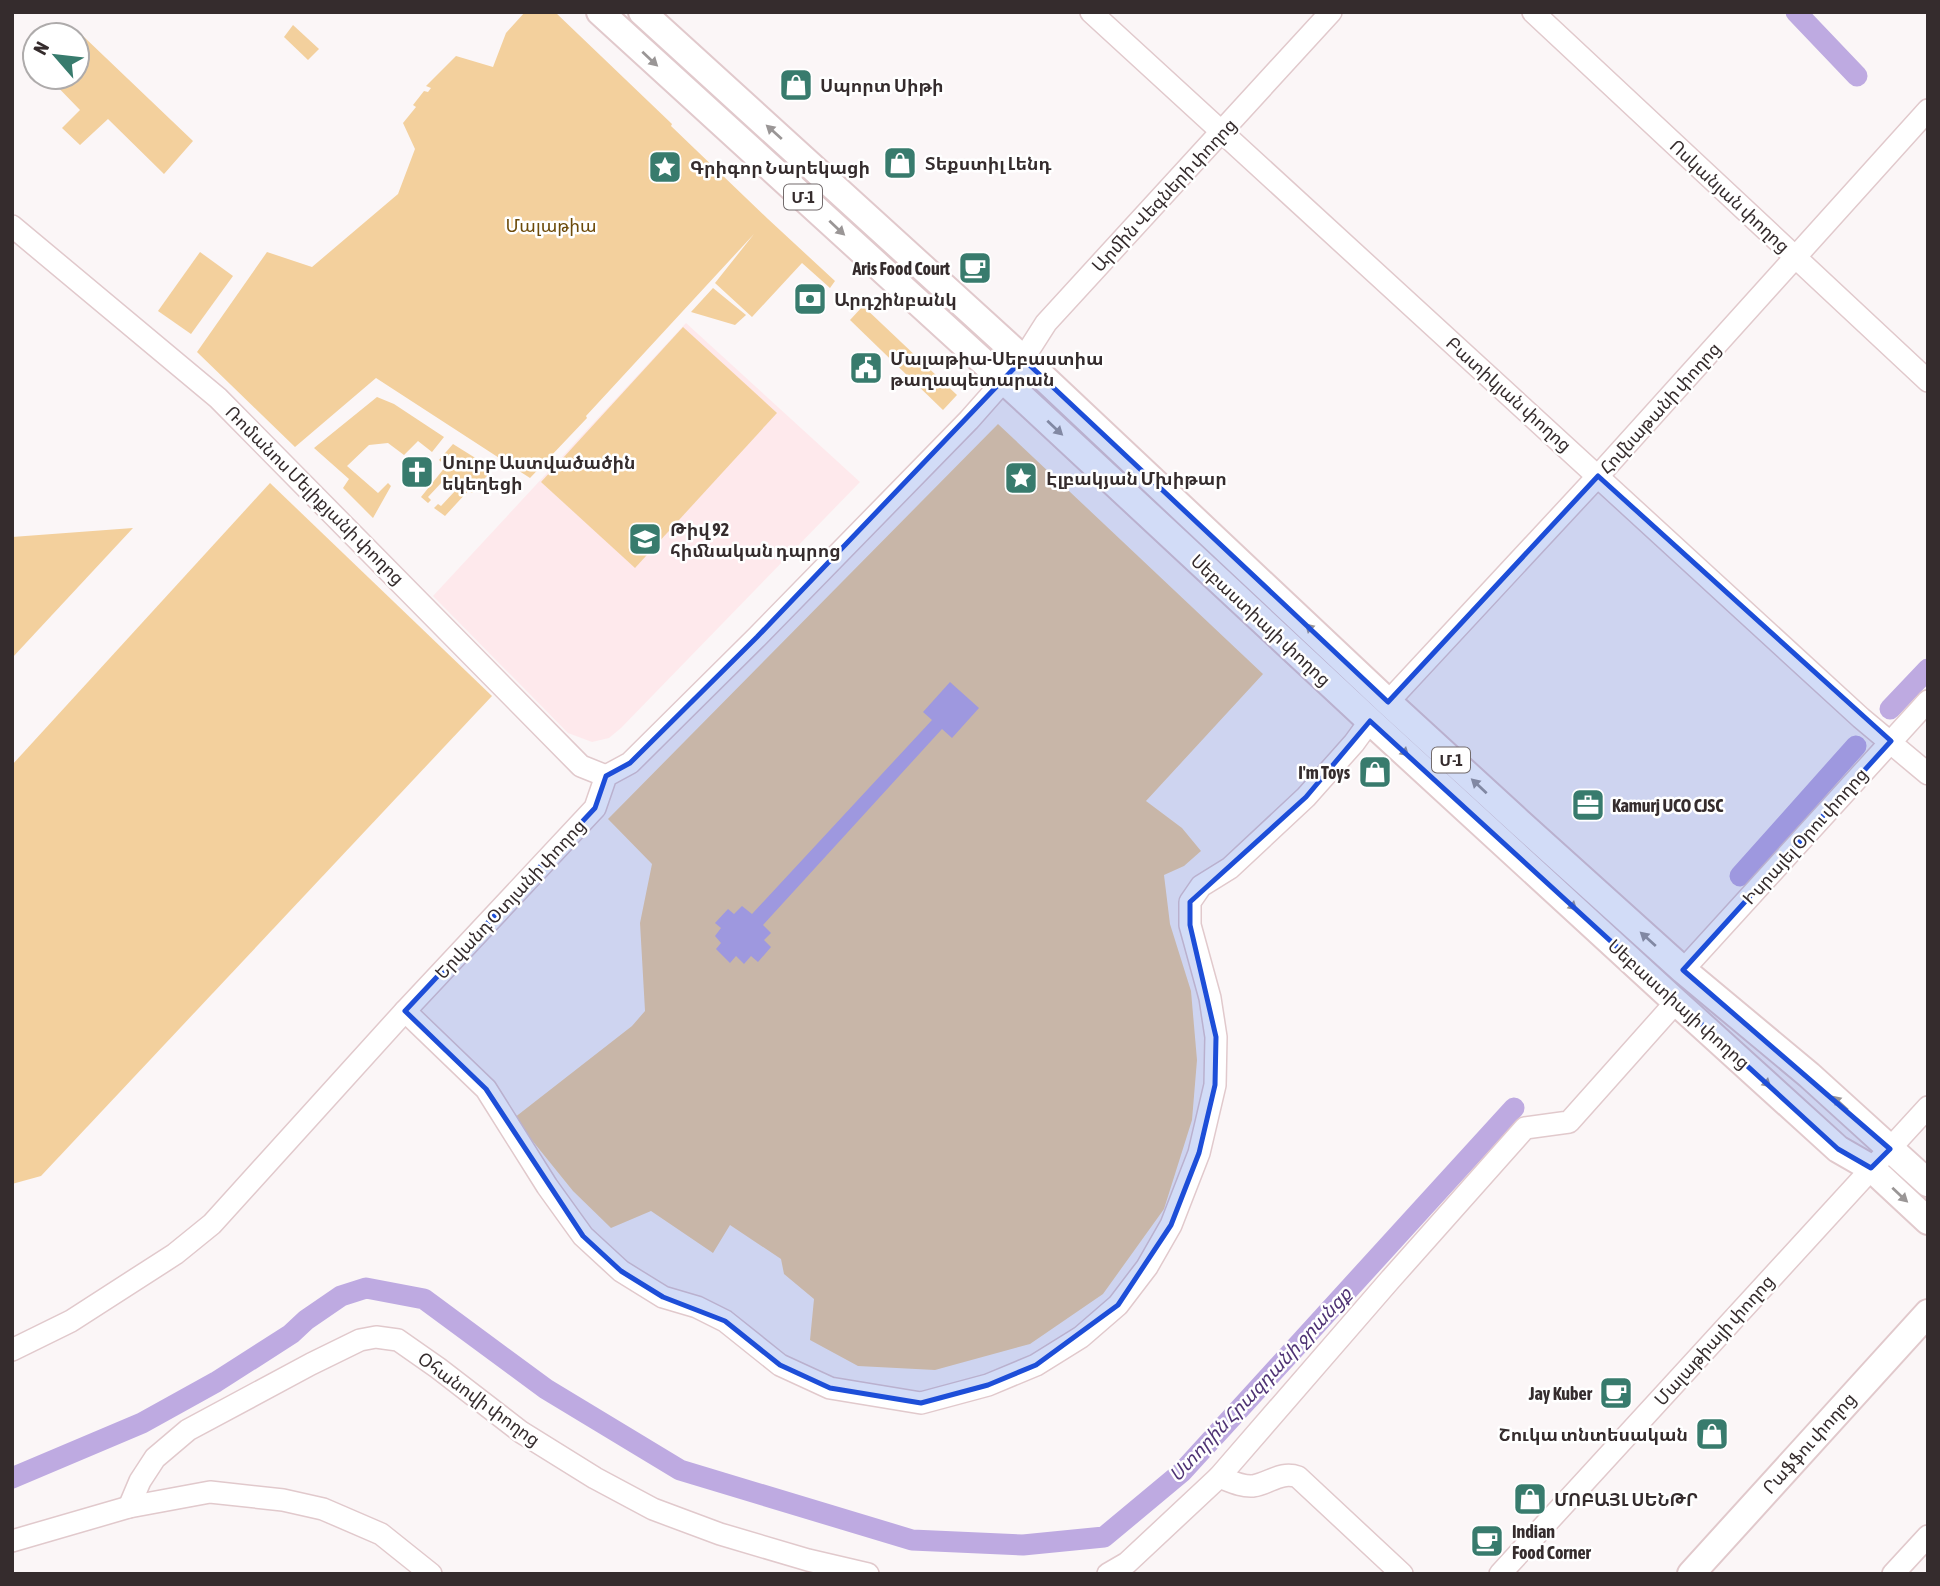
<svg xmlns="http://www.w3.org/2000/svg" width="1940" height="1586" font-family="'Asap Condensed','Noto Sans Armenian',sans-serif">
<style>
.built{fill:#fee9ec}
.green{fill:#f3d09d}
.water{fill:#beaae1}
.lines{fill:none;stroke-linecap:round;stroke-linejoin:round}
.canal{stroke:#beaae1;stroke-width:21}
.minor-casing{stroke:#e1c9cc;stroke-width:24}
.major-casing{stroke:#e1c9cc;stroke-width:30}
.minor{stroke:#fff;stroke-width:21}
.major{stroke:#fff;stroke-width:26}
.oneway{fill:#9a9696}
.marked{fill:#1d4ed8;fill-opacity:0.2;stroke:#1d4ed8;stroke-width:5;stroke-linejoin:round}
.labels{text-anchor:middle;dominant-baseline:central;stroke-width:5;stroke-linejoin:round;paint-order:stroke}
.shield{fill:#fff;stroke:#726b6c;stroke-width:2}
.shield-label{font-size:16px;font-weight:bold;fill:#352c2d}
.poi-label{font-size:18px;font-weight:bold;fill:#352c2d;stroke:#fff;text-anchor:start}
.street-label{font-size:18px;fill:#352c2d;stroke:#fff}
.park-label{font-size:18px;fill:#6c4a09;stroke:#fff}
.water-label{font-size:19px;font-style:italic;fill:#4f3374;stroke:#fff}
</style>
<rect width="100%" height="100%" fill="#fbf6f7"/>
<path class="built" d="M686,323l174,159 -239,246 -12,10 -17,4 -24,-9 -135,-137z"/>
<g class="green">
<path d="M525,12h30l117,112 -1,2 97,93 67,62 -5,7 -28,-25 -50,54 -37,-34 39,-49 -168,182 1,2 -57,60 -154,-100 -81,69 -98,-95 70,-100 45,15 86,-73 17,-45 -12,-26 13,-16 -3,-2 11,-14 4,1 3,-4 -5,-2 30,-30 37,11 13,-34z"/>
<path d="M293,25l26,24 -11,11 -24,-23z"/>
<path d="M83,36l110,105 -29,33 -56,-55 -28,26 -18,-17 18,-18 -32,-33h29v-34z"/>
<path d="M200,252l33,24 -42,58 -33,-23z"/>
<path d="M713,288l33,27 -11,10 -44,-13z"/>
<path d="M863,306l94,89 -14,15 -93,-90z"/>
<path d="M683,327l94,86 -142,155 -94,-86z"/>
<path d="M377,397l17,7 50,33 -12,15 -14,-11 -14,14 -16,-12 -19,2 -22,21 31,27 10,-10 3,3 -18,32 -30,-30 6,-9 -35,-31z"/>
<path d="M998,424l265,250 -117,127 36,27 19,23 -17,15 -20,9 6,49 21,67 6,69 -5,60 -28,89 -61,85 -73,50 -95,26 -77,-4 -48,-26 4,-41 -30,-25 -3,-15 -51,-34 -17,28 -62,-42 -40,17 -38,-37 -59,-73 118,-92 13,-15 -5,-88 12,-59 -44,-45z"/>
<path d="M453,444l40,25 -21,24 -4,-2 -23,25 -11,-8 4,-4 3,2 14,-15 -12,-10 -15,16 3,3 -3,3 -7,-6 25,-31 -7,-6z"/>
<path d="M270,483l222,213 -451,480 -29,8v-419z"/>
<path d="M133,528l-121,130v-121z"/>
</g>
<path class="water" d="M950,682l29,26 -27,30 -10,-9 -179,196 8,8 -7,7 7,7 -13,15 -7,-6 -7,8 -8,-8 -6,7 -14,-14 5,-6 -6,-7 6,-8 -6,-5 13,-14 6,5 8,-8 10,8 180,-194 -9,-8z"/>
<g class="lines">
<g class="canal">
<path d="M1796,12l61,64"/>
<path d="M1890,709l38,-40"/>
<path d="M1740,876l116,-130"/>
<path d="M12,1478l130,-55 74,-41 75,-48 15,-14 35,-24 25,-8 58,11 122,90 134,81 232,70 111,5 81,-8 78,-65 332,-364"/>
</g>
<defs>
<g id="minor">
<path d="M1091,12l770,706 67,56"/>
<path d="M1533,12l395,369"/>
<path d="M12,226l206,172 363,368 25,10"/>
<path d="M1388,702l210,-226 330,-366"/>
<path d="M1683,970l245,-269"/>
<path d="M405,1011l81,78 61,97 36,50 38,35 42,26 34,10 28,14 55,44 50,23 91,15 67,-18 48,-20 45,-28 37,-32 29,-38 24,-42 28,-72 16,-68 1,-48 -6,-39 -20,-73v-23l11,-16 29,-18 76,-71 48,-54 16,-22"/>
<path d="M12,1350l59,-29 104,-67 37,-30 193,-213 190,-203 11,-32 24,-13 127,-126 212,-217 54,-61 23,-36 285,-311"/>
<path d="M1219,1477c11,4 23,10 34,9 17,-3 28,-15 45,-9l104,97"/>
<path d="M129,1507l11,-26 15,-23 33,-28 123,-66 49,-24 16,-3 22,3 40,28 83,64 74,46 58,31 67,25 88,26 60,14"/>
<path d="M12,1541l117,-34 81,-15 73,8 40,9 58,25 50,40"/>
<path d="M1108,1574l19,-11 92,-86 170,-196 136,-153 44,-6 107,-120"/>
<path d="M1500,1574l428,-467"/>
<path d="M1893,1574l35,-38"/>
</g>
<g id="major">
<path d="M600,12l424,387 346,322 306,281 162,147 33,19 57,53"/>
<path d="M642,12l402,366 344,324 131,120 164,148 126,105 119,108"/>
<path d="M1691,1574l237,-261"/>
</g>
</defs>
<use href="#minor" class="minor-casing"/>
<use href="#major" class="major-casing"/>
<use href="#minor" class="minor"/>
<use href="#major" class="major"/>
</g>
<defs><path id="oneway-solid" d="M-6-.8H1V-3.2L6.5 0L1 3.2V.8H-6Z" transform="scale(1.75)"/></defs>
<g class="oneway">
<use href="#oneway-solid" transform="translate(650 59) rotate(43)"/>
<use href="#oneway-solid" transform="translate(774 132) rotate(-138)"/>
<use href="#oneway-solid" transform="translate(837 228) rotate(43)"/>
<use href="#oneway-solid" transform="translate(1055 428) rotate(43)"/>
<use href="#oneway-solid" transform="translate(1313 631) rotate(-137)"/>
<use href="#oneway-solid" transform="translate(1401 749) rotate(42)"/>
<use href="#oneway-solid" transform="translate(1479 786) rotate(-137)"/>
<use href="#oneway-solid" transform="translate(1569 903) rotate(42)"/>
<use href="#oneway-solid" transform="translate(1648 939) rotate(-138)"/>
<use href="#oneway-solid" transform="translate(1763 1080) rotate(42)"/>
<use href="#oneway-solid" transform="translate(1840 1103) rotate(-138)"/>
<use href="#oneway-solid" transform="translate(1900 1195) rotate(43)"/>
</g>
<path class="marked" d="M1023,359l365,343 210,-226 293,265 -208,229 207,179 -19,19 -33,-19 -468,-428 -64,76 -116,105v23l26,112 -1,48 -16,68 -28,72 -53,80 -82,60 -48,20 -67,18 -91,-15 -50,-23 -55,-44 -62,-24 -42,-26 -38,-35 -97,-147 -81,-78 190,-203 11,-32 24,-13 127,-126z"/>
<defs>
<symbol id="shop-square" viewBox="-11 -11 22 22"><rect x="-9" y="-9" width="18" height="18" rx="4" fill="#387b6d" stroke="#fff"/><path d="M-5-2.5h2.3a2.7 3.5 0 0 1 5.4 0H5L5.5 6h-11ZM-1.5-2.5h3a1.5 2.3 0 0 0-3 0Z" fill="#fff"/></symbol>
<symbol id="sight-square" viewBox="-11 -11 22 22"><rect x="-9" y="-9" width="18" height="18" rx="4" fill="#387b6d" stroke="#fff"/><path d="M0-6L1.8-2.2L6-1.7L2.9 1.2L3.7 5.4L0 3.3L-3.7 5.4L-2.9 1.2L-6-1.7L-1.8-2.2Z" fill="#fff"/></symbol>
<symbol id="cafe-square" viewBox="-11 -11 22 22"><rect x="-9" y="-9" width="18" height="18" rx="4" fill="#387b6d" stroke="#fff"/><path d="M-5.5-4.5H6V0H3Q3 3.5 0 3.5H-2.5Q-5.5 3.5-5.5 0ZM3-3.2v2h1.7v-2ZM-6 4.5H4V6H-6Z" fill="#fff"/></symbol>
<symbol id="bank-square" viewBox="-11 -11 22 22"><rect x="-9" y="-9" width="18" height="18" rx="4" fill="#387b6d" stroke="#fff"/><path d="M-6-4H6V4H-6ZM0-2.3a2.3 2.3 0 1 0 0 4.6a2.3 2.3 0 1 0 0-4.6Z" fill="#fff"/></symbol>
<symbol id="civic-square" viewBox="-11 -11 22 22"><rect x="-9" y="-9" width="18" height="18" rx="4" fill="#387b6d" stroke="#fff"/><path d="M-.6-6.5H3V-4.5H.6V-3L4-1V1h2V6H-6V1h2V-1L-.6-3ZM-1.2 2.5V6h2.4V2.5Z" fill="#fff"/></symbol>
<symbol id="church-square" viewBox="-11 -11 22 22"><rect x="-9" y="-9" width="18" height="18" rx="4" fill="#387b6d" stroke="#fff"/><path d="M-1.2-6h2.4v3.5h3.3v2.4h-3.3V6h-2.4V-.1h-3.3v-2.4h3.3Z" fill="#fff"/></symbol>
<symbol id="school-square" viewBox="-11 -11 22 22"><rect x="-9" y="-9" width="18" height="18" rx="4" fill="#387b6d" stroke="#fff"/><path d="M0-5L7-2L0 1L-7-2ZM-4 1L0 2.5L4 1V4Q0 6-4 4Z" fill="#fff"/></symbol>
<symbol id="office-square" viewBox="-11 -11 22 22"><rect x="-9" y="-9" width="18" height="18" rx="4" fill="#387b6d" stroke="#fff"/><path d="M-6-3h4V-5.5h4V-3h4V5H-6ZM-1-4.5V-3h2v-1.5ZM-6 0V1H6V0Z" fill="#fff"/></symbol>
</defs>
<g fill-rule="evenodd">
<use href="#shop-square" x="777" y="66" width="38" height="38"/>
<use href="#shop-square" x="881" y="144" width="38" height="38"/>
<use href="#sight-square" x="646" y="148" width="38" height="38"/>
<use href="#cafe-square" x="956" y="249" width="38" height="38"/>
<use href="#bank-square" x="791" y="280" width="38" height="38"/>
<use href="#civic-square" x="847" y="349" width="38" height="38"/>
<use href="#church-square" x="398" y="453" width="38" height="38"/>
<use href="#sight-square" x="1002" y="459" width="38" height="38"/>
<use href="#school-square" x="626" y="520" width="38" height="38"/>
<use href="#shop-square" x="1356" y="753" width="38" height="38"/>
<use href="#office-square" x="1569" y="786" width="38" height="38"/>
<use href="#cafe-square" x="1597" y="1374" width="38" height="38"/>
<use href="#shop-square" x="1693" y="1415" width="38" height="38"/>
<use href="#shop-square" x="1511" y="1480" width="38" height="38"/>
<use href="#cafe-square" x="1468" y="1522" width="38" height="38"/>
</g>
<g class="labels">
<g class="shield">
<rect x="784" y="184.5" width="38" height="25" rx="5"/>
<rect x="1432" y="747.5" width="38" height="25" rx="5"/>
</g>
<g class="shield-label">
<text x="803" y="197">Մ-1</text>
<text x="1451" y="760">Մ-1</text>
</g>
<g class="poi-label">
<text x="820" y="85">Սպորտ Սիթի</text>
<text x="925" y="163">Տեքստիլ Լենդ</text>
<text x="690" y="167">Գրիգոր Նարեկացի</text>
<text x="950" y="268" text-anchor="end">Aris Food Court</text>
<text x="834" y="299">Արդշինբանկ</text>
<text x="890" y="358">Մալաթիա-Սեբաստիա<tspan x="890" dy="21">թաղապետարան</tspan></text>
<text x="442" y="462">Սուրբ Աստվածածին<tspan x="442" dy="21">եկեղեցի</tspan></text>
<text x="1046" y="478">Էլբակյան Մխիթար</text>
<text x="670" y="529">Թիվ 92<tspan x="670" dy="21">հիմնական դպրոց</tspan></text>
<text x="1350" y="772" text-anchor="end">I'm Toys</text>
<text x="1612" y="805">Kamurj UCO CJSC</text>
<text x="1592" y="1393" text-anchor="end">Jay Kuber</text>
<text x="1688" y="1434" text-anchor="end">Շուկա տնտեսական</text>
<text x="1554" y="1499">ՄՈԲԱՅԼ ՍԵՆԹՐ</text>
<text x="1512" y="1531">Indian<tspan x="1512" dy="21">Food Corner</tspan></text>
</g>
<g class="street-label">
<text transform="translate(1164 195) rotate(-47)">Արմին Վեգների փողոց</text>
<text transform="translate(1730 196) rotate(43)">Ոսկանյան փողոց</text>
<text transform="translate(1509 394) rotate(42)">Բատիկյան փողոց</text>
<text transform="translate(1660 408) rotate(-48)">Հովնաթանի փողոց</text>
<text transform="translate(315 495) rotate(45)">Ռոմանոս Մելիքյանի փողոց</text>
<text transform="translate(1261 620) rotate(43)">Սեբաստիայի փողոց</text>
<text transform="translate(1805 836) rotate(-48)">Իսրայել Օրու փողոց</text>
<text transform="translate(510 899) rotate(-47)">Երվանդ Օտյանի փողոց</text>
<text transform="translate(1679 1004) rotate(42)">Սեբաստիայի փողոց</text>
<text transform="translate(1714 1340) rotate(-48)">Մալաթիայի փողոց</text>
<text transform="translate(479 1399) rotate(36)">Օհանովի փողոց</text>
<text transform="translate(1809 1443) rotate(-48)">Րաֆֆու փողոց</text>
</g>
<g class="park-label">
<text x="551" y="225">Մալաթիա</text>
</g>
<g class="water-label">
<text transform="translate(1260 1384) rotate(-47)">Ստորին Հրազդանի ջրանցք</text>
</g>
</g>
<rect width="1940" height="1586" fill="none" stroke="#352c2d" stroke-width="28"/>
<g transform="translate(56 56) rotate(298)"><circle r="33" fill="#ffffff" stroke="#aeabab" stroke-width="2"/>
<path d="M0-5L12 26L0 18L-12 26Z" fill="#387b6d"/>
<text y="-10" font-size="19" font-weight="bold" text-anchor="middle" fill="#352c2d">N</text>
</g>
</svg>
